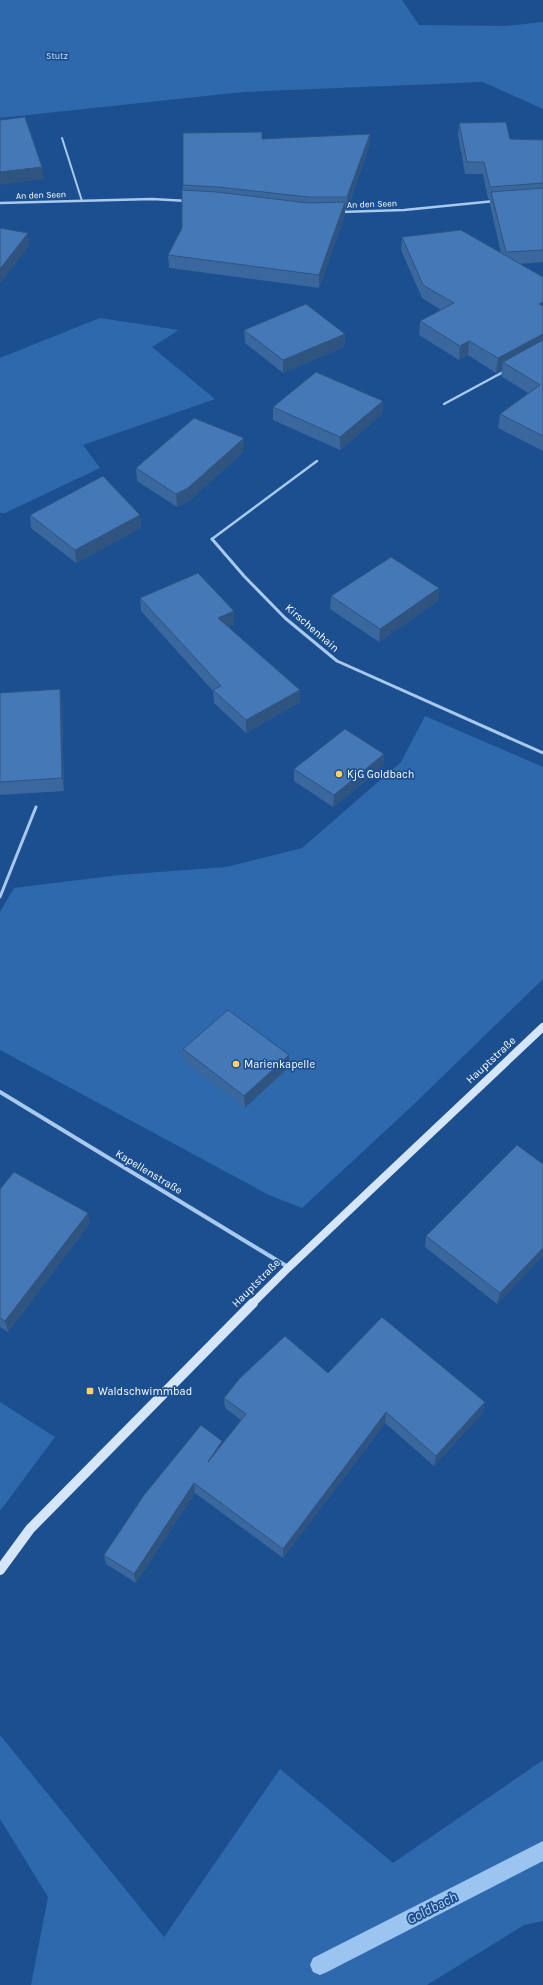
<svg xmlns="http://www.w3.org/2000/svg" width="543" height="1985" font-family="Karla,sans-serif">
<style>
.green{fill:#2e69ad}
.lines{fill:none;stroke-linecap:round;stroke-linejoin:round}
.stream{fill:#9cc4f0;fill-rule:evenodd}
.lane-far2{stroke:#a9c9ee;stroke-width:2}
.lane-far1{stroke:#a9c9ee;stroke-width:2.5}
.lane{stroke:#a9c9ee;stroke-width:3}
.street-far2{stroke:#a9c9ee;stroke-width:2.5}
.street-far1{stroke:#a9c9ee;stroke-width:3}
.street{stroke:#a9c9ee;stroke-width:4}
.secondary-far1{stroke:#d6e6fa;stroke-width:8}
.secondary{stroke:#d6e6fa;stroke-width:10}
.wall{fill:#3a679d}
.shaded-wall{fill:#305480}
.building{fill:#4478b7;stroke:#305480}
.poi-dot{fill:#ffd166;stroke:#1b4f8f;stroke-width:1.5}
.labels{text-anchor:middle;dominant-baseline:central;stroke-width:3.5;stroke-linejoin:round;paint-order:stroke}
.far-park-label{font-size:9px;fill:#cfe3fa;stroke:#1b4f8f}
.far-street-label{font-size:9px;fill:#fff;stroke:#1b4f8f}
.street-label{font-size:11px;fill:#fff;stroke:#1b4f8f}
.poi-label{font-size:11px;fill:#fff;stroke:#1b4f8f;text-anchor:start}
.near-water-label{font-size:14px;font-style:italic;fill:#b5d3f5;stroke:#1b4f8f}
</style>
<rect width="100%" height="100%" fill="#1b4f8f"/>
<g class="green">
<path d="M0,0h402l17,25 87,1 37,-4v87l-60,-27 -240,10 -243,26z"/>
<path d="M100,318l79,12 -27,17 63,52 -132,46 17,23 -95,45h-5v-155z"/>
<path d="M425,716l118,51v212l-132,128 -109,101 -33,-13 -269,-145v-138l14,-24 105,-13 107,-8 76,-19 99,-86z"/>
<path d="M0,1402l55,35 -55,74z"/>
<path d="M0,1735l164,202 116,-168 113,94 150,-103v161l-19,4 -97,60h-396l17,-88 -48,-78z"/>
</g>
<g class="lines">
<path class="stream" d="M543,1841v20l-216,111 -7,3 -7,-3 -3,-7 3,-7z"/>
<path class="lane-far2" d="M62,138l20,63"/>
<g class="lane-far1">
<path d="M444,404l61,-33"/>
<path d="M212,539l105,-78"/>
</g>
<path class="lane" d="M0,897l36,-90"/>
<g class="street-far2">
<path d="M0,203l152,-4 36,2"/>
<path d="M340,212l64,-2 91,-9"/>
</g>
<path class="street-far1" d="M212,539l32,37 41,42 52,43 206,92"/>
<path class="street" d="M0,1092l288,175"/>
<path class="secondary-far1" d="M252,1304l36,-36 255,-241"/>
<path class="secondary" d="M0,1570l30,-41 223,-226"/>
</g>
<g class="wall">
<path d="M459,123l51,16 33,1v122l-23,2 23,13v174l-45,-23 2,-14 28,-21 -27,-17 1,-7 -6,4 -28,-18 -9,5 -40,-25 1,-14 21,-11 -19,-12 -21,-48 1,-13 99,16 -11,-48v-6h-2l-5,-25h-18l-7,-39z"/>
<path d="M370,134l-1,13 -22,63h-2v5l-26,73 -150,-20 -1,-13 14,-27 1,-43 79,-46z"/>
<path d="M244,330l101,4 -1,13 -61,26 -38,-30z"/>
<path d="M383,401l-1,13 -42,36 -67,-30v-13z"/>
<path d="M244,451l-55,50 -12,6 -40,-26 -1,-13z"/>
<path d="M30,515h110l1,13 -65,35 -45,-35z"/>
<path d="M439,588l-1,13 -59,41 -49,-33 1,-13z"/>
<path d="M140,598l94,26 -6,2 72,76 -54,31 -32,-30 -1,-12 -72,-80z"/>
<path d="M0,693l62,9 2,89 -64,4z"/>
<path d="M384,754l-1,13 -50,40 -39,-26v-12z"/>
<path d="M183,1049l106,18 -44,41 -61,-47z"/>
<path d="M543,1164v91l-46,49 -72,-57 1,-11z"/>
<path d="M0,1189l90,34 -82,109 -8,-5z"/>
<path d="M328,1373l157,29 -3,11 -48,53 -49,-43 -102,135 -88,-65 -59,90 -30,-19 -2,-9 118,-114v3l19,-24 -16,-12 -1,-10z"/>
</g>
<g class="shaded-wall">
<path d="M370,134l-1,13 -22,63v-13z"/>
<path d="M42,167l2,12 -44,6v-13z"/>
<path d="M345,202v13l-26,73v-13z"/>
<path d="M28,233l1,13 -29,38v-15z"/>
<path d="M543,302v13l-4,-11z"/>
<path d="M345,334l-1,13 -61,26v-13z"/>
<path d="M543,334l-1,14 -39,14 -1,7 -6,4 2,-15z"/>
<path d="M469,341l-1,14 -9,5 1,-14z"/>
<path d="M383,401l-1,13 -42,36v-13z"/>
<path d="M244,438v13l-55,50 -12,6 -1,-13z"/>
<path d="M140,515l1,13 -65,35 -1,-13z"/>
<path d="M439,588l-1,13 -59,41 1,-13z"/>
<path d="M234,611v13l-16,7v-13z"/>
<path d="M60,689l2,13 2,89 -2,-13z"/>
<path d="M300,690v12l-54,31v-13z"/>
<path d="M384,754l-1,13 -50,40 1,-12z"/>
<path d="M289,1055v12l-44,41 -1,-12z"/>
<path d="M88,1213l2,10 -82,109 -3,-11z"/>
<path d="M543,1248v7l-46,49 3,-11z"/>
<path d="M485,1402l-3,11 -48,53 2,-10z"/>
<path d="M386,1412l-1,11 -102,135v-9z"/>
<path d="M222,1441l1,10 -15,11z"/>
<path d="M194,1483l1,10 -59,90 -2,-9z"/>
</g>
<g class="building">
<path d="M25,117l17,50 -42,5v-52z"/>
<path d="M506,122l4,17 33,1v43l-53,4 -6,-25h-17l-8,-39z"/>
<path d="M262,132v7l108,-5 -23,63h-39l-90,-10 -35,-2v-52z"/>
<path d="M543,188v62l-37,2 -15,-60z"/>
<path d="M182,190l35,2 91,11 37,-1 -26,73 -151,-20 14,-27z"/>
<path d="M0,228l28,5 -28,36z"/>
<path d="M461,230l82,47v25l-4,2 4,2v28l-45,24 -29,-17 -9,5 -40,-25 34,-18 -31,-18 -21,-48z"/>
<path d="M306,304l39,30 -62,26 -39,-30z"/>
<path d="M543,340v96l-43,-22 40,-29 -37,-23z"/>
<path d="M316,372l67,29 -43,36 -67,-30z"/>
<path d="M194,418l50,20 -56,50 -12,6 -40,-26z"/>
<path d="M103,476l37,39 -65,35 -45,-35z"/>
<path d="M391,557l48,31 -59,41 -49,-33z"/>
<path d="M198,573l36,38 -16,7 82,72 -54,30 -33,-30 8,-4 -81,-88z"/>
<path d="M60,689l2,89 -62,4v-89z"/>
<path d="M345,729l39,25 -50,41 -40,-26z"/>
<path d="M228,1010l61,45 -45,41 -61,-47z"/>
<path d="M517,1145l26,19v84l-43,45 -74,-57z"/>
<path d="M14,1172l74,41 -83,108 -5,-3v-129z"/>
<path d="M382,1317l103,85 -49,54 -50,-44 -103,137 -89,-66 -60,91 -30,-19 40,-60 57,-70 21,16 -14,21 38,-48 -22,-16 16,-20 45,-42 43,37z"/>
</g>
<g class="poi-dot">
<circle cx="339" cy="774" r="4"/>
<circle cx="236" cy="1064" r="4"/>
<rect x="86" y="1387" width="8" height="8" rx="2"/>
</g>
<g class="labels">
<g class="far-park-label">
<text x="57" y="56">Stutz</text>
</g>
<g class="far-street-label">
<text transform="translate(41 195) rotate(-2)">An den Seen</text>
<text transform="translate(372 204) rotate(-2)">An den Seen</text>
</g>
<g class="street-label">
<text transform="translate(312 628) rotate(41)">Kirschenhain</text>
<text transform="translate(491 1060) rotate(-43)">Hauptstraße</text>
<text transform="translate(149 1172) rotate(31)">Kapellenstraße</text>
<text transform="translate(256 1283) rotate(-45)">Hauptstraße</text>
</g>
<g class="poi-label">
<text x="347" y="774">KjG Goldbach</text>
<text x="244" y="1064">Marienkapelle</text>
<text x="98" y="1391">Waldschwimmbad</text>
</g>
<g class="near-water-label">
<text transform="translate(432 1908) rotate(-27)">Goldbach</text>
</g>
</g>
</svg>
